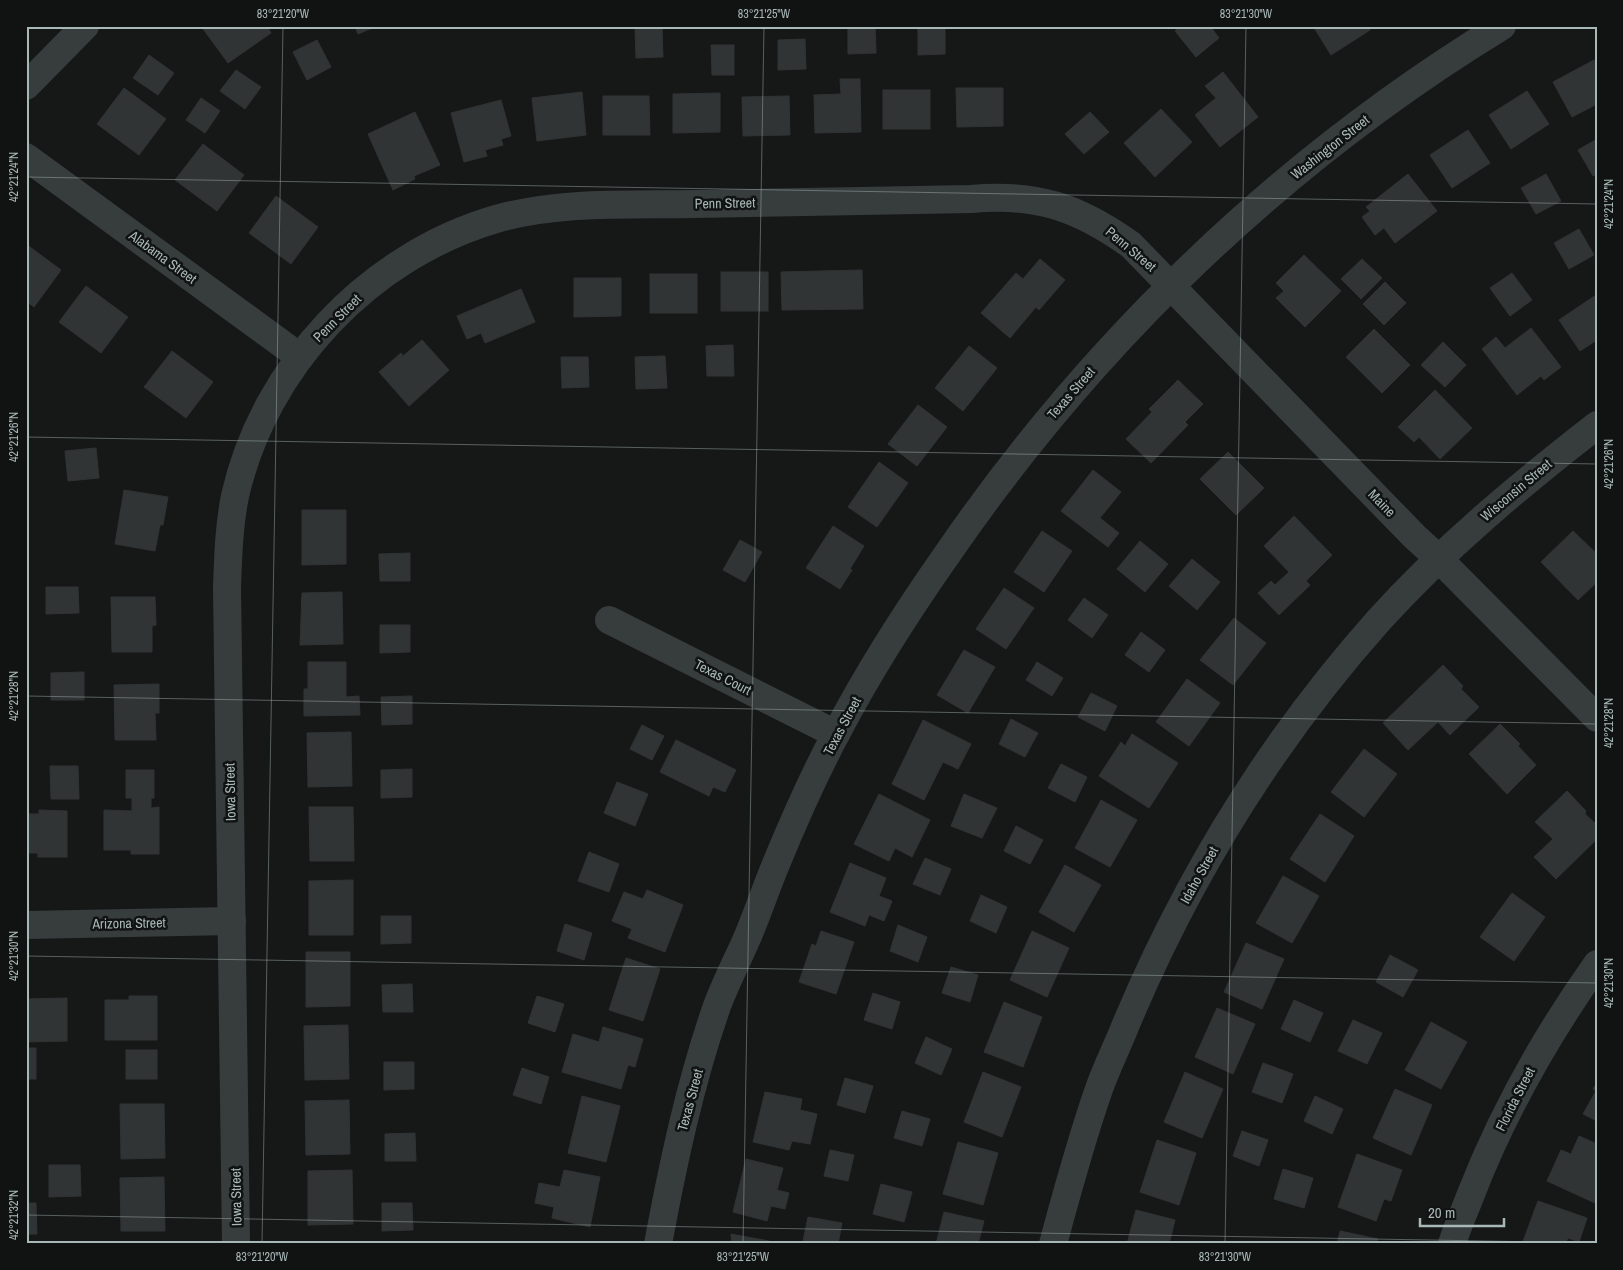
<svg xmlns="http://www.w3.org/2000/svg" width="1623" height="1270" font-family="'Archivo Narrow',sans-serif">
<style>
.building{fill:#313434;stroke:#303334}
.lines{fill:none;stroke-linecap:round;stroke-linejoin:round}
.minor{stroke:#373d3d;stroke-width:28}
.ticks{fill:none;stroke:#a8b8b6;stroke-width:1;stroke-opacity:0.45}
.labels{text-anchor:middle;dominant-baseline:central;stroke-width:5;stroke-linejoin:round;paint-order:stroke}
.street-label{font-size:14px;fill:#a8b8b6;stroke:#111313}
.neatline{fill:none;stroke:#a8b8b6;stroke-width:2}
.ticks-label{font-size:12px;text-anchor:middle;fill:#a8b8b6}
</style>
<rect width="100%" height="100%" fill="#161818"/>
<g class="building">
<path d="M201,26h66l4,7 -43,30z"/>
<path d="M355,26h22l-19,8z"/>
<path d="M848,26h27l1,27 -28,1z"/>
<path d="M918,26h27v28l-27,1z"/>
<path d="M1181,26h29l9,12 -23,19 -21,-26z"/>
<path d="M1313,26h55l2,4 -39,25z"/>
<path d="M635,27h27l1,30 -27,1z"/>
<path d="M805,39l1,30 -28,1v-30z"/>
<path d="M317,40l14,27 -24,13 -14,-28z"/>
<path d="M711,45h23v30h-22z"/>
<path d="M149,55l25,18 -16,22 -25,-17z"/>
<path d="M1594,60l3,4v40l-25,13 -19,-35z"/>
<path d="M236,70l25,17 -16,22 -25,-18z"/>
<path d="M1223,72l35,45 -38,30 -25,-32 21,-17 -11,-12z"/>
<path d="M840,79h20l1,53 -46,1 -1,-38 27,-1z"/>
<path d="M124,88l42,31 -27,36 -42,-31z"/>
<path d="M956,88h47v38l-46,1z"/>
<rect x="883" y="90" width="47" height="39"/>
<path d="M1527,91l22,33 -38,25 -22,-34z"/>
<path d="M582,92l4,43 -49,6 -5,-43z"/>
<path d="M720,93v39l-47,1v-39z"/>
<path d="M603,96h46l1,39h-47z"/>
<path d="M789,96l1,39 -47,1 -1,-39z"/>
<path d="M201,98l19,13 -15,22 -19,-13z"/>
<path d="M501,100l10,36 -10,3 2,6 -18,5 2,6 -23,6 -13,-49z"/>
<path d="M1161,109l31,33 -37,35 -31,-34z"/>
<path d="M415,112l25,53 -26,11 1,3 -22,11 -25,-56z"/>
<path d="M1090,112l19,20 -25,22 -19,-20z"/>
<path d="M1468,130l22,33 -38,25 -22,-33z"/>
<path d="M1597,139v35l-4,2 -15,-26z"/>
<path d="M203,144l41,31 -27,36 -42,-31z"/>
<path d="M1408,174l29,37 -42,32 -11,-15 -9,7 -13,-18 8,-6 -4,-4z"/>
<path d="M1546,174l15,27 -25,13 -15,-26z"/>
<path d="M276,196l42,31 -27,37 -42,-31z"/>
<path d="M1579,229l15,26 -25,14 -15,-26z"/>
<path d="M26,244l35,26 -27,37 -8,-6z"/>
<path d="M1304,255l37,36 -36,36 -29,-29 8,-7 -8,-8z"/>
<path d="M1040,259l25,21 -26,30 -3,-3 -26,31 -29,-25 35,-40 7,6z"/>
<path d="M1362,259l20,19 -21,21 -20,-20z"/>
<path d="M862,270l1,39 -81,1 -1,-38z"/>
<rect x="721" y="272" width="47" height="39"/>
<path d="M1512,273l20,27 -22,16 -20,-28z"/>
<rect x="650" y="274" width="47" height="39"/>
<path d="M574,278h47v38l-47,1z"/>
<path d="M1385,282l21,21 -22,22 -21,-21z"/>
<path d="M86,286l42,31 -27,36 -42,-31z"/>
<path d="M521,289l14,33 -50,21 -4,-10 -14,6 -10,-23z"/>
<path d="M1596,295l1,45 -17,11 -21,-31z"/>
<path d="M1531,328l30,39 -17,13 -3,-4 -24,19 -35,-46 14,-12 9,11z"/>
<path d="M1374,329l36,36 -28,28 -36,-36z"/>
<path d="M422,340l27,30 -40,36 -30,-34 22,-19 2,3z"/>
<path d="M1443,342l23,23 -21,22 -24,-22z"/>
<path d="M733,345l1,31h-27l-1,-30z"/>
<path d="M969,346l28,22 -34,43 -28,-23z"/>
<path d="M172,351l41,31 -27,36 -42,-31z"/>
<path d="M665,356l2,32 -31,1 -1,-32z"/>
<path d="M561,357h27l1,30 -27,1z"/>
<path d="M1178,380l25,24 -18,18 3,3 -37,38 -25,-24 26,-27 -3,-3z"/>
<path d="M1435,390l37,38 -32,31 -21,-22 -5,5 -16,-15z"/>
<path d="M918,405l29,22 -30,39 -29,-22z"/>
<path d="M96,448l3,30 -31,3 -3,-30z"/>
<path d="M1228,452l36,36 -28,27 -36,-36z"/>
<path d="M879,462l29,21 -31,44 -29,-20z"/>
<path d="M1093,470l28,22 -21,26 19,15 -11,14 -47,-36z"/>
<path d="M124,490l44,7 -5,28h-3l-5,26 -40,-7z"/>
<path d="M302,510h44v54l-44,1z"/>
<path d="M1294,516l38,39 -26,26 4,4 -31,30 -21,-22 13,-12 4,4 14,-13 -25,-26z"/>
<path d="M833,526l31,20 -14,23 2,1 -12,19 -34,-21z"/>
<path d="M1042,531l30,20 -28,41 -30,-20z"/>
<path d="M1573,531l24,23v28l-19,18 -37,-38z"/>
<path d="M740,540l22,12 -17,30 -22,-12z"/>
<path d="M1140,541l28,23 -23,28 -28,-23z"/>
<path d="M410,553v28h-30l-1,-27z"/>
<path d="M1192,559l28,23 -23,28 -28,-24z"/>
<path d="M46,587h32l1,26 -33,1z"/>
<path d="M1004,588l30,20 -28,41 -30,-20z"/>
<path d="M342,592l1,52 -43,1 2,-52z"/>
<path d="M111,597h44l1,28 -4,1v26h-40z"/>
<path d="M1084,598l24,17 -16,23 -24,-18z"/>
<path d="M1234,618l32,25 -33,42 -33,-25z"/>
<path d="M380,625h30v27l-30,1z"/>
<path d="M1141,632l24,18 -16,22 -24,-17z"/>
<path d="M964,650l31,17 -27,46 -31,-18z"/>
<path d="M308,662h38v35l13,-1 1,19 -56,1v-27h4z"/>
<path d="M1037,662l26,16 -11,18 -26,-16z"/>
<path d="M1443,665l20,21 -2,3 18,18 -29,28 -12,-13 -30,28 -25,-27z"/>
<path d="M84,672v28h-33v-27z"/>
<path d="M1187,679l33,24 -31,43 -33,-24z"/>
<path d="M159,684v29h-4l1,27h-41l-1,-55z"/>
<path d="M1091,693l26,13 -12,25 -27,-14z"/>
<path d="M412,696v28l-30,1 -1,-28z"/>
<path d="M1011,719l27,14 -13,24 -26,-13z"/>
<path d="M923,720l48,24 -13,25 -15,-7 -19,38 -32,-16z"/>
<path d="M1500,724l20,20 -2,2 18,19 -29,29 -38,-40z"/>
<path d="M642,725l22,11 -12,24 -22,-11z"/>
<path d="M351,732l1,54 -44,1 -1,-54z"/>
<path d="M1132,734l46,29 -29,45 -50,-32 22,-34 4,4z"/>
<path d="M676,740l60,30 -11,22 -12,-5 -4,9 -49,-24z"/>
<path d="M1364,749l33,25 -33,43 -33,-25z"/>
<path d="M1061,764l26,13 -12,25 -27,-14z"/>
<path d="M50,766h28l1,33h-28z"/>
<path d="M412,769v28l-31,1v-28z"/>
<path d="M126,770h28v28h-3v10l8,-1v47h-28v-4h-27v-40l28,1v-13h-6z"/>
<path d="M617,782l31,12 -13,32 -31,-13z"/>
<path d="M1567,791l19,20 -1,3 12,11v14l-41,40 -22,-22 19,-18 -18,-17z"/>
<path d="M879,794l51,26 -18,37 -17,-9 -6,13 -35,-17z"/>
<path d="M964,794l33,14 -15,30 -31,-12z"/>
<path d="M1101,800l36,20 -27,47 -35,-19z"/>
<path d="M309,807h44l1,54h-44z"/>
<path d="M39,810l28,1v46h-29v-4h-12v-39h13z"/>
<path d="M1320,814l34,22 -29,46 -35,-23z"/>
<path d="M1016,826l27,14 -13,24 -26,-13z"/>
<path d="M589,852l30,12 -10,28 -31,-11z"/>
<path d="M925,858l26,11 -11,26 -27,-11z"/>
<path d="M850,863l36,15 -7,18 13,5 -8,20 -15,-6 -4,11 -35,-14z"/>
<path d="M1065,865l36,20 -27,47 -35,-20z"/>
<path d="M1283,876l36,20 -27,47 -36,-20z"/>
<path d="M353,880v55h-44v-54z"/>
<path d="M647,890l36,15 -18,47 -37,-14 4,-9 -20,-8 12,-29 19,7z"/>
<path d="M1512,893l33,24 -31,44 -34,-24z"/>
<path d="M981,895l26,12 -11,26 -26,-12z"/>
<path d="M381,916h30v27l-30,1z"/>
<path d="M565,924l27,9 -8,27 -27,-9z"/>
<path d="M898,925l29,12 -9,25 -28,-11z"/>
<path d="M821,931l33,11 -18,52 -37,-12 13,-38 4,2z"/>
<path d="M1032,931l37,17 -22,49 -37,-17z"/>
<path d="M1246,943l38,16 -22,50 -38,-17z"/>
<path d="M306,952h44v54l-44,1z"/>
<path d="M1390,955l28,15 -15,27 -27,-15z"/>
<path d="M626,958l34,11 -17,52 -34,-11z"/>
<path d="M951,967l27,8 -8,27 -28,-9z"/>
<path d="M412,984l1,28h-30l-1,-27z"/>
<path d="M873,993l27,9 -8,27 -28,-9z"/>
<path d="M129,996h28v44h-52v-40h24z"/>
<path d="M537,996l27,8 -9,28 -27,-9z"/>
<path d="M67,998v43l-41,1v-43z"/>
<path d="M1294,1000l29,13 -13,29 -29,-13z"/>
<path d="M1004,1002l38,15 -19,50 -39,-15z"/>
<path d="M1217,1008l38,16 -22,50 -38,-17z"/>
<path d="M1353,1020l29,13 -15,31 -29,-13z"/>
<path d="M1431,1022l36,20 -26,47 -36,-19z"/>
<path d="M348,1025l1,54 -44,1 -1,-54z"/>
<path d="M603,1027l40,12 -8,28 -7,-2 -7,24 -59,-17 11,-38 26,8z"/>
<path d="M926,1037l26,12 -11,26 -26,-12z"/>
<rect x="26" y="1048" width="10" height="31"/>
<rect x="126" y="1050" width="31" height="29"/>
<path d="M384,1062h30v27l-30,1z"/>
<path d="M1263,1063l30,11 -11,29 -30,-11z"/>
<path d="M522,1068l27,9 -8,27 -28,-9z"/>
<path d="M983,1072l38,15 -19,50 -38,-15z"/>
<path d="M1185,1072l38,17 -21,49 -38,-16z"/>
<path d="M845,1078l28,8 -8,27 -28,-8z"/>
<path d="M1597,1082v39l-14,-7 13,-23 -3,-2z"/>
<path d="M1395,1089l37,16 -21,50 -38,-17z"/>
<path d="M765,1092l37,7 -2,11 17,4 -7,30 -18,-3 -3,9 -36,-8z"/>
<path d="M582,1096l38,10 -14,56 -38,-9z"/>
<path d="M1315,1096l28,13 -11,25 -28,-13z"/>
<path d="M349,1100l1,54 -44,1 -1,-54z"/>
<path d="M120,1104h44l1,54 -44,1z"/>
<path d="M902,1111l28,8 -8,27 -28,-8z"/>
<path d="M1242,1131l26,9 -9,26 -26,-10z"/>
<path d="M415,1133l1,28h-31v-27z"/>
<path d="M1579,1136l18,8v54l-2,5 -48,-22 14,-31 10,4z"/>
<path d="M1157,1140l39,13 -17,52 -39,-13z"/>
<path d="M958,1142l40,11 -15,52 -40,-11z"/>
<path d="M830,1150l24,5 -6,26 -24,-5z"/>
<path d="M1357,1154l45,16 -11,31 -7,-2 -8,22 -38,-14z"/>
<path d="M746,1159l37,9 -6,22 12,3 -4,16 -14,-3 -4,15 -34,-9z"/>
<path d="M49,1165h31l1,31 -32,1z"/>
<path d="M1283,1169l30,9 -9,30 -30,-9z"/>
<path d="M352,1170l1,54 -45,1v-54z"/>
<path d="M564,1170l36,7 -10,50 -38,-9 2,-11 -19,-4 4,-20 21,4z"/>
<path d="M164,1177l1,54h-44l-1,-53z"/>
<path d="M881,1184l31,8 -8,30 -31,-8z"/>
<path d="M1538,1201l49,17 -8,24 -11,-4 -3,6h-43z"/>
<path d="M26,1203h10l1,31h-11z"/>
<path d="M382,1203h30l1,27 -31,1z"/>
<path d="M1136,1210l39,10 -6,24h-42z"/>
<path d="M944,1212l40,9 -6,23h-42z"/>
<path d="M808,1217l34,6 -4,21h-23l-12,-3z"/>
<path d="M1340,1231l38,8 -1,5h-40z"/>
<path d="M731,1234l38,7 -1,3h-36z"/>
</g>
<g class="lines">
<g class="minor">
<path d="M26,86l59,-60"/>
<path d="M26,157l274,200"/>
<path d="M609,620l227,114"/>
<path d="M26,925l206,-4"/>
<path d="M236,1244l-9,-656c1,-31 2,-62 8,-92 29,-129 134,-240 261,-277 64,-18 133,-14 198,-15 92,-2 185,-3 277,-5 65,-6 107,8 160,46l283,291 25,23 158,159"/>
<path d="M658,1244c15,-80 32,-161 59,-238 9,-24 21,-47 31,-70 10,-24 18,-48 28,-72 18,-44 38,-89 61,-132 32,-61 69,-119 109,-176 146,-213 335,-395 556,-530"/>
<path d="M1053,1244c14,-52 28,-104 46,-155 7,-20 17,-40 25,-60 62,-149 148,-289 255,-409 66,-73 141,-135 218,-195"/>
<path d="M1452,1244c5,-17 13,-34 19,-50 32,-82 75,-158 126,-230"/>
</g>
</g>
<path class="ticks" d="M26,177l1571,27M26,437l1571,27M26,696l1571,28M26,956l1571,27M26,1215l1571,28M262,1244l21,-1218M743,1244l21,-1218M1225,1244l21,-1218"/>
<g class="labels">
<g class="street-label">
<text transform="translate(1330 147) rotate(-38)">Washington Street</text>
<text transform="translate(725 203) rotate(-1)">Penn Street</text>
<text transform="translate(1131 249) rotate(40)">Penn Street</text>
<text transform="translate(163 257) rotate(36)">Alabama Street</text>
<text transform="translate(337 318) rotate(-45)">Penn Street</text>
<text transform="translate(1071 393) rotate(-49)">Texas Street</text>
<text transform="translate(1516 490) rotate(-40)">Wisconsin Street</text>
<text transform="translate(1382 503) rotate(46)">Maine</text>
<text transform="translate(723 677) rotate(27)">Texas Court</text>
<text transform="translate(842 726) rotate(-62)">Texas Street</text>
<text transform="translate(230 792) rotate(-91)">Iowa Street</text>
<text transform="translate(1199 875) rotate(-61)">Idaho Street</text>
<text transform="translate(129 923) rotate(-1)">Arizona Street</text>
<text transform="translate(1515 1099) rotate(-63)">Florida Street</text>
<text transform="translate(690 1100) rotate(-75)">Texas Street</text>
<text transform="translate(236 1197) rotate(-91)">Iowa Street</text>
</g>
</g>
<rect width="1623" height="1270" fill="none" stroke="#111313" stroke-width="55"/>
<path d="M1420 1218v8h84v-8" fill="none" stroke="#a8b8b6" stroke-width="2.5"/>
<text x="1428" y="1218" font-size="15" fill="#a8b8b6" stroke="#111313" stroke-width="4" paint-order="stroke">20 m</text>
<rect x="28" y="28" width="1568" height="1214" class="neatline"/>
<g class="ticks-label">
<text x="283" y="18">83°21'20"W</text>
<text x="764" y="18">83°21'25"W</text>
<text x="1246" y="18">83°21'30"W</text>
<text transform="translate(14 177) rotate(-90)" y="4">42°21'24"N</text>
<text transform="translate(1609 204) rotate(-90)" y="4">42°21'24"N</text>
<text transform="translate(14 437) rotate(-90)" y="4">42°21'26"N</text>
<text transform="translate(1609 464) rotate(-90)" y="4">42°21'26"N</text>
<text transform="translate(14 696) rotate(-90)" y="4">42°21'28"N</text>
<text transform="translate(1609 723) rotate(-90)" y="4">42°21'28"N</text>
<text transform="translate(14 956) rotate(-90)" y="4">42°21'30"N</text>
<text transform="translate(1609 983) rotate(-90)" y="4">42°21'30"N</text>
<text transform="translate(14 1215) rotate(-90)" y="4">42°21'32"N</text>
<text x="262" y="1261">83°21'20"W</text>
<text x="743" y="1261">83°21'25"W</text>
<text x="1225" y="1261">83°21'30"W</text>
</g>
</svg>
